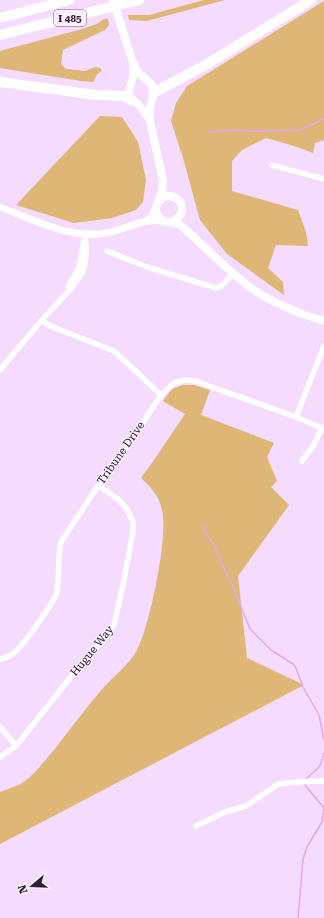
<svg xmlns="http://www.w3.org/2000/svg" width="324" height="918" font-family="'Roboto Serif',serif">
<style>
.green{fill:#deb675}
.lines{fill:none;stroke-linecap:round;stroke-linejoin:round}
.stream{stroke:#e2a8f4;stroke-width:1.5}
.minor{stroke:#fff;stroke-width:5.5}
.tertiary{stroke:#fff;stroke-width:7}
.secondary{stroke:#fff;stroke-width:8}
.motorway{stroke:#fff;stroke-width:10}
.labels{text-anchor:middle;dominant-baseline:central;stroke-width:3;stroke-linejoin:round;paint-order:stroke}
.shield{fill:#faedfe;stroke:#6a5e6e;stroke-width:1}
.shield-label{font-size:10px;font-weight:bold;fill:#2d2130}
.street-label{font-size:11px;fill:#2d2130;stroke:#faedfe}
</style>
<rect width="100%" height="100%" fill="#f5dbfd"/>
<g class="green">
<path d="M204,0h21l-78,21 -18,-1 -1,-5h21z"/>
<path d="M324,1v139l-9,3 -2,10 -19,-7 -28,-8 -24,12 -10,11v30l66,19 8,22 2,14 -32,-1 -8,23 15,14 1,13 -57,-41 -27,-34 -17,-62 -12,-37 5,-18 11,-17z"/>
<path d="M104,19h4l1,6 -4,5 -42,20 -2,14 5,5 19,2 10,-4 5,1 2,3 -5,3 -1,3 -3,5 -12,-1 -81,-13v-17l82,-22 15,-5z"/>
<path d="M100,116l22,1 16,25 8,38 -3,22 -7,8 -24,8 -38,5 -58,-18z"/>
<path d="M183,385h11l16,5 -9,25 73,28 -7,14 10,24 -6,6 18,18 -51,71 9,82 57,27 -304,159v-52c8,-3 18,-6 25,-11 11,-8 20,-21 29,-31 16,-21 32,-42 49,-62 10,-11 26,-24 33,-36 13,-21 33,-118 26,-142 -3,-14 -11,-23 -21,-32l13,-18 31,-46 -22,-13 9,-12z"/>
</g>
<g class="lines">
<g class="stream">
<path d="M207,132l31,-2 15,1 47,-1 24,-11"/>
<path d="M203,525l4,11 6,7 12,28 6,11 19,47 21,21 22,14 3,4 7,19 16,28 5,25"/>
<path d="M305,780l15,-14 4,-13"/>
<path d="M298,918l5,-59 4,-12 15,-25 2,-14 -20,-24"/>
</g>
<g class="minor">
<path d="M272,165l52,14"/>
<path d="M107,251l40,16 69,21 5,-2 12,-12"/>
<path d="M68,287l11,-20 5,-27"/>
<path d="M42,320l8,6 64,25 47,44"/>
<path d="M0,370c17,-20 33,-40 50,-59 11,-12 24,-23 32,-38 6,-12 4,-26 3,-39"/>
<path d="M296,417l28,-71"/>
<path d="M302,461l11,-15 9,-18"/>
<path d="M0,659c5,-1 10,-3 14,-6 9,-8 40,-50 43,-61 3,-16 0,-34 4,-50l42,-64 26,-34 32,-49 13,-12 11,-3 10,1 101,36 28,12"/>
<path d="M0,727l16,19"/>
<path d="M0,757l16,-11 53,-67 36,-41 9,-13 10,-45 9,-49v-9l-6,-13 -8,-9 -20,-14"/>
<path d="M196,826l29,-14 21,-6 32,-22 19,-2 27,-1"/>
</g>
<g class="tertiary">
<path d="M0,207c32,12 65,30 100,27 21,-2 41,-16 62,-13"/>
<path d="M146,221l6,-5 4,-10"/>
</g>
<g class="secondary">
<path d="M113,0l20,63v14l-4,14v4l3,5 7,5 11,15"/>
<path d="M133,63l5,9 13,12 2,4v9l-3,11v13l13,60 -1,11 -4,10"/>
<circle cx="169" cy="209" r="13"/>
<path d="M170,222l10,3 5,4c23,21 44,43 69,61 21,14 46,24 70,31"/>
</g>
<g class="motorway">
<path d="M0,18l69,-18"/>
<path d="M0,35l139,-35"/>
<path d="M0,82l96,13 28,1 8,4"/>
<path d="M153,93l56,-30 102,-63"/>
</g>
</g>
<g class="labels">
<rect class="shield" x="54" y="10" width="32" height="16" rx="3"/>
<g class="shield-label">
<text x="70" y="18">I 485</text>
</g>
<g class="street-label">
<text transform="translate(121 453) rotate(-55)">Tribune Drive</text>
<text transform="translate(92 651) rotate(-51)">Hugue Way</text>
</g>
</g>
<g transform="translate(32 886) rotate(251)" stroke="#faedfe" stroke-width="3" paint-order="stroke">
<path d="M0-3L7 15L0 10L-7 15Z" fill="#2d2130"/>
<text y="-6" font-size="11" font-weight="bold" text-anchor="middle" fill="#2d2130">N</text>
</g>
</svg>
